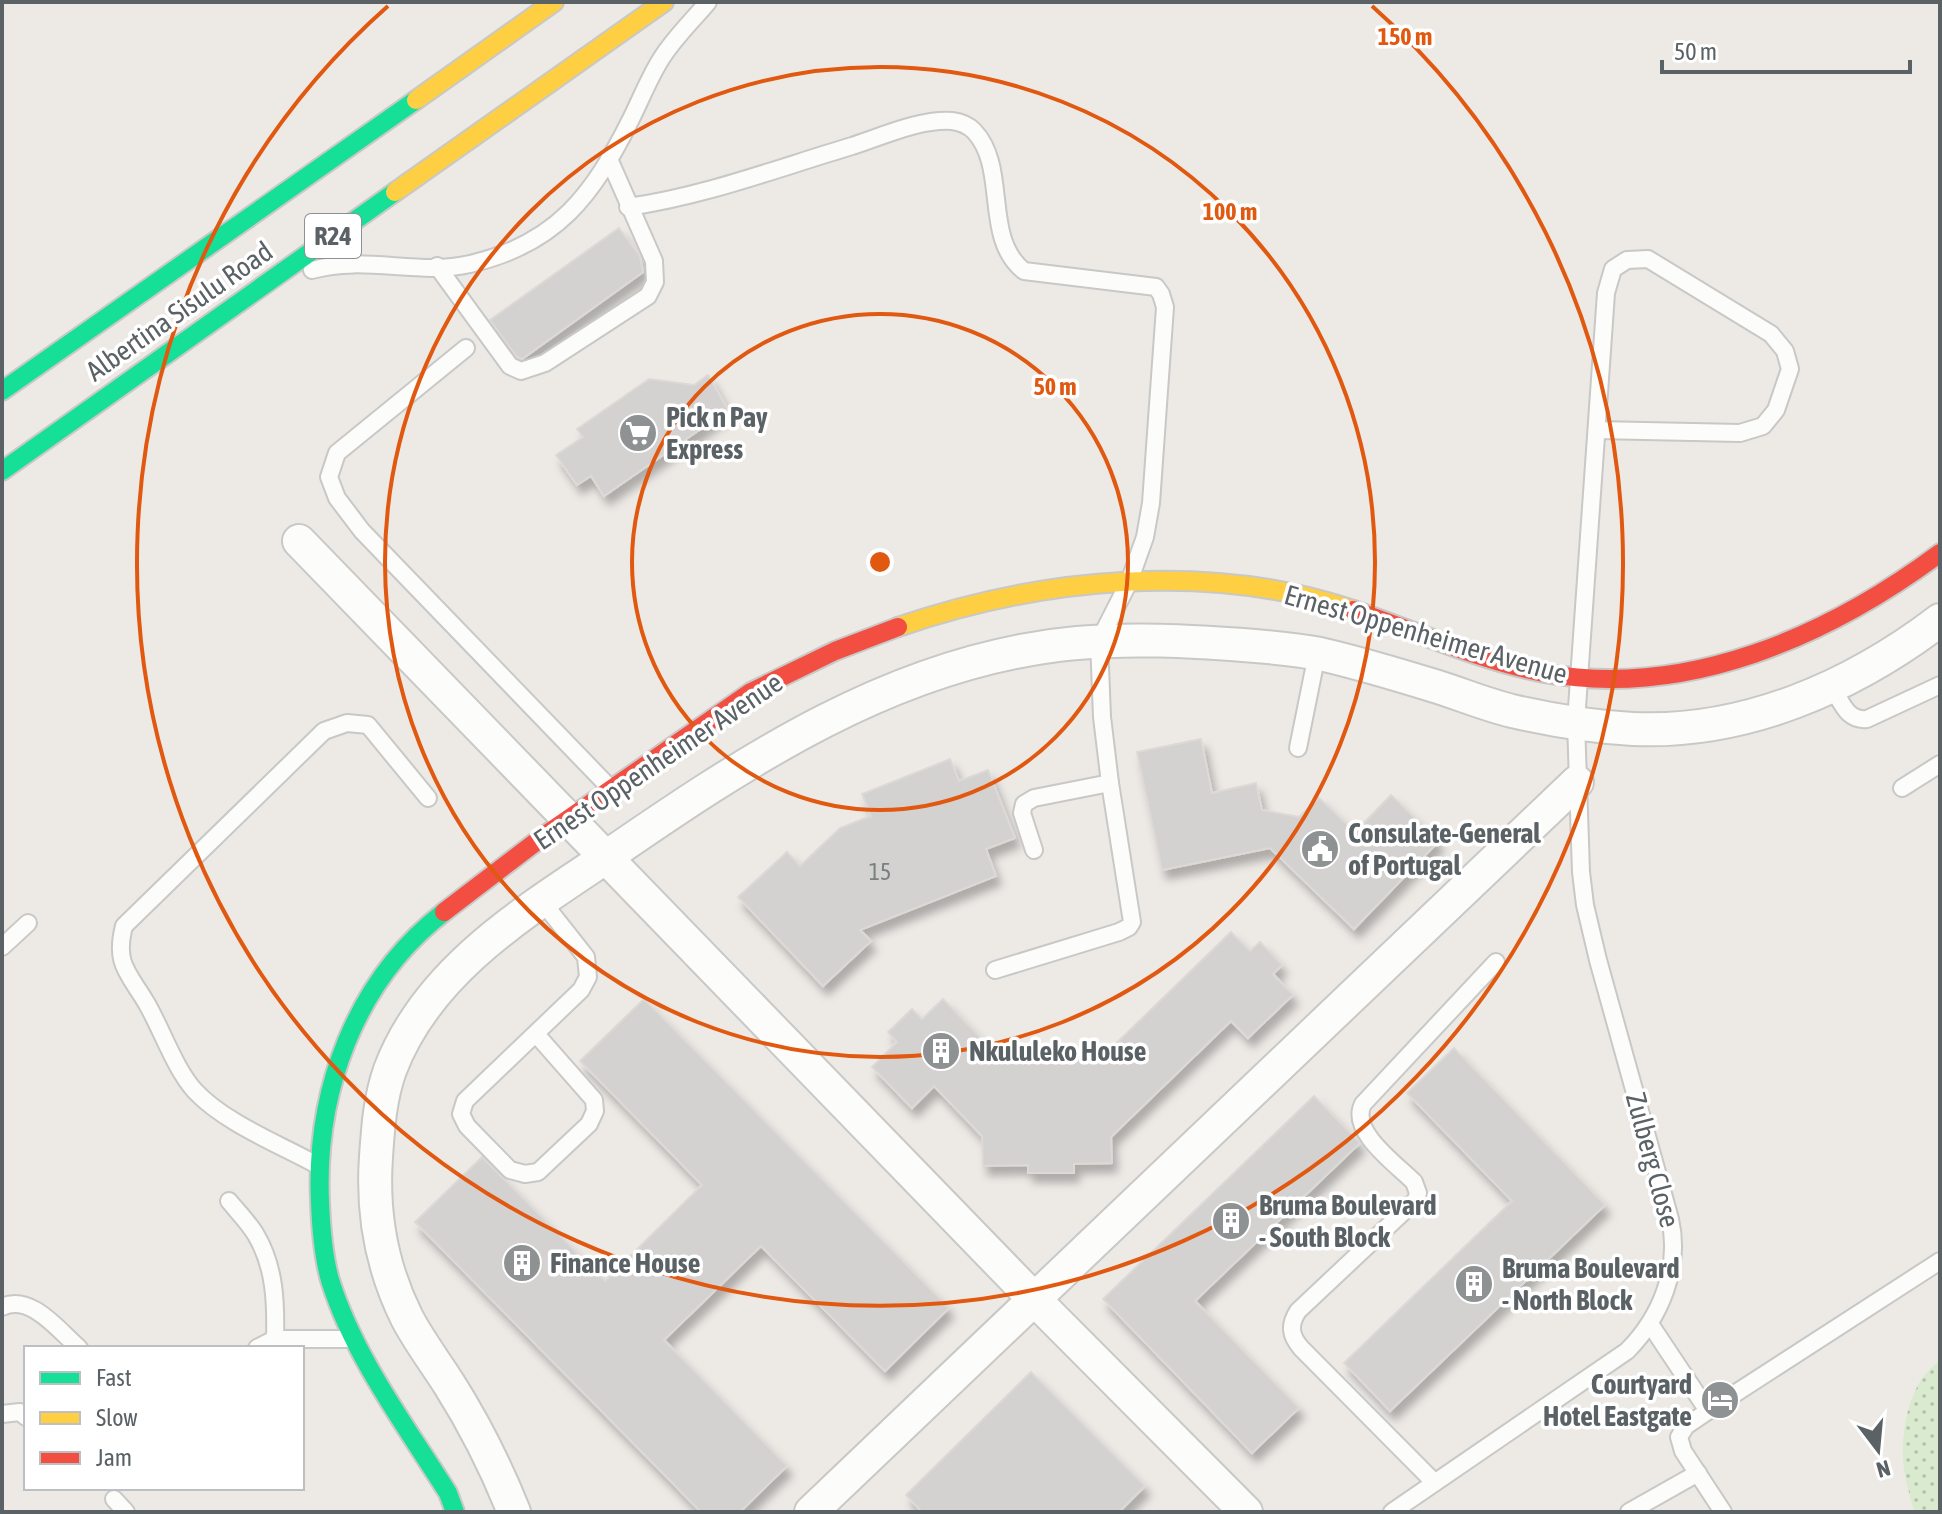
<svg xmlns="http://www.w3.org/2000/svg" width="1942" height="1514" font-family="'Asap Condensed',sans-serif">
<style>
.grass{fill:url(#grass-dots)}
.building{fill:#d4d2d0;stroke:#dcd9d6;stroke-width:2;filter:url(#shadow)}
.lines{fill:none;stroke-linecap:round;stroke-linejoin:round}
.lane-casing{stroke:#c8c8c7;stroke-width:20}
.street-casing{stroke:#c8c8c7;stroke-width:36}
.fast-casing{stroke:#c8c8c7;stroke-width:22}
.slow-casing{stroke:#c8c8c7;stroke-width:22}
.jam-casing{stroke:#c8c8c7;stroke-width:22}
.lane{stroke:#fcfcfb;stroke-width:16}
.street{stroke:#fcfcfb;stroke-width:32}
.fast{stroke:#16e098;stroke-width:18}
.slow{stroke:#ffcf43;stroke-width:18}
.jam{stroke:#f24e42;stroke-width:18}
.ring{fill:none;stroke:#e15910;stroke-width:4}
.labels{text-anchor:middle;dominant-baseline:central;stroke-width:7;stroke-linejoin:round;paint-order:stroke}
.number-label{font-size:24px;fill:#7a7f82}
.shield{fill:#fff;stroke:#8c9194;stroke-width:2}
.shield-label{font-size:26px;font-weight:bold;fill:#5b6266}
.street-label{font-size:28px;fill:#5b6266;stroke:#fff}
.poi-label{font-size:28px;font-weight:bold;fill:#5b6266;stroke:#fff;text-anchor:start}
.centre{fill:#e15910;stroke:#fff;stroke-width:4}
.ring-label{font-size:24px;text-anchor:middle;font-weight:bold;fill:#e15910;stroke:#fff;stroke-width:7;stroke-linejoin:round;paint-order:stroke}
</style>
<defs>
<pattern id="grass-dots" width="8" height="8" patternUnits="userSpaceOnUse" patternTransform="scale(2)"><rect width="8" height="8" fill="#d9eacf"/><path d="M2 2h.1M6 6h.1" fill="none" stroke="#b3c1ac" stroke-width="1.8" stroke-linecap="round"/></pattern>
<filter id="shadow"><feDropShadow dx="5" dy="9" stdDeviation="4" flood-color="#0004"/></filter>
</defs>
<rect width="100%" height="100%" fill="#edeae6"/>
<path class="grass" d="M1940,1361v151h-26c-4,-18 -11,-37 -11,-56 -1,-32 8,-77 37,-95z"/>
<g class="building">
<path d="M619,228l21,28 3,16 -121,87 -5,-2 -27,-37z"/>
<path d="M708,375l20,35 -124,86 -13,-20 -14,9 -21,-30 27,-18 -6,-8 72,-50 45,6z"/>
<path d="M1201,739l11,54 44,-10 6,27 37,7 20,-19 36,34 36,-37 48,46 -85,88 -84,-81 -108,22 -25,-118z"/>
<path d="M950,759l9,22 29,-11 27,68 -29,11 10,27 -136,54 11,11 -48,45 -85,-89 49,-45 13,14 40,-38 31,-12 -9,-22z"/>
<path d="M1231,932l19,19 10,-9 22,23 -9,9 20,21 -45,43 -17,-17 -120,116 1,26 -38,1v9h-46v-8l-45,1 -1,-30 -48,-50 -22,22 -40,-41 25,-25 -9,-10 24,-23 10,10 21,-20 59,61 99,-2z"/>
<path d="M644,999l305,309 -64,63 -124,-125 -97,94 123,126 -47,46h-39l-286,-290 67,-65 123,124 97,-96 -122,-124z"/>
<path d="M1454,1048l151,157 -215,206 -46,-48 168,-162 -105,-108z"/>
<path d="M1314,1096l46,47 -165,158 104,107 -47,45 -149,-154z"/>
<path d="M1031,1372l114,114 -26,26h-197l-16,-17z"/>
</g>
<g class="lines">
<defs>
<g id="lane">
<path d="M628,207c77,-11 150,-39 224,-61 31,-10 67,-27 100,-25 8,1 16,4 22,10 35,37 8,107 50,140l132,16 5,7 4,13 -14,196 -6,34 -16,45 -30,59 3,76 8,66 22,139 -3,5 -10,5 -124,38"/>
<path d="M437,266l73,100 11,5 24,-8 103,-67 7,-14 -1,-21 -45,-102"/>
<path d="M312,270c53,-15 106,6 158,-6 87,-20 123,-69 161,-145 10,-20 18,-41 30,-60 13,-21 31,-38 47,-57"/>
<path d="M466,348l-129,105 -8,24 8,21 25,33 249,258"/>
<path d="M1832,687c10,16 15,34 35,32l73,-34"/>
<path d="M1298,748l19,-94"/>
<path d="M1902,788l38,-24"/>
<path d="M1034,850l-12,-37 2,-9 10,-6 76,-15"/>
<path d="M2,947l26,-24"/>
<path d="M536,1034l58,66 1,11 -6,13 -51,48 -13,2 -15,-4 -43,-44 -6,-12 4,-13 116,-111 7,-13 -2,-20 -45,-57"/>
<path d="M317,1165c-38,-21 -92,-42 -122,-74 -20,-22 -33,-61 -48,-87 -18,-31 -33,-39 -23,-78l200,-195 23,-8 21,2 60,73"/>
<path d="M229,1201c9,11 20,22 27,34 19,32 20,68 19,104"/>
<path d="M2,1307c29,-14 57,24 77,41"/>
<path d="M1650,1324l58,87 232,-150"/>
<path d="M257,1348l18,-9h74"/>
<path d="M1708,1411l-22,15 -7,11 4,14 40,61"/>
<path d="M2,1414l18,-2 6,5"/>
<path d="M1434,1482l-133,-134c-11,-13 -12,-23 -3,-37l118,-111 2,-7 -4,-11c-18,-18 -65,-51 -51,-78l133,-142"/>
<path d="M114,1499l12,13"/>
<path d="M1392,1512l235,-161c34,-34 54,-84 43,-132l-72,-259 -13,-55 -4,-33 -5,-150 30,-429 7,-24 14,-9 21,-1 123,75 14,17 5,18 -14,41 -13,16 -23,7 -143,-3"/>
<path d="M1629,1512l69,-39"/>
</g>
<g id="street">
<path d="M299,541l736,759 211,212"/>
<path d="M514,1512c-18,-45 -39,-87 -65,-128 -14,-22 -30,-43 -42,-66 -25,-50 -35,-105 -31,-161 2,-30 4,-59 14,-87 36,-96 128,-154 209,-208 145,-100 297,-203 478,-219 55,-5 111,-2 166,2 26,2 52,4 77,9 40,9 79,21 118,33 25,8 49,18 74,24 39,9 81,16 121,18 112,5 219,-42 307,-109"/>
<path d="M811,1512l766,-730"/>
</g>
<g id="fast">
<path d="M2,391l414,-291"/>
<path d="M2,471l393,-279"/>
<path d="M444,912c-89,69 -129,179 -124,290 1,26 3,53 10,78 24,77 76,146 118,213l7,19"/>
</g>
<g id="slow">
<path d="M416,100l138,-98"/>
<path d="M395,192l269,-190"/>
<path d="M898,627c142,-49 311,-66 455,-17"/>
</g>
<g id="jam">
<path d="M1353,610c63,21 125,50 191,63 143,26 284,-37 396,-120"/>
<path d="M444,912l97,-74 210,-146 84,-41 63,-24"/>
</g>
</defs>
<use href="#lane" class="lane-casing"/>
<use href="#street" class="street-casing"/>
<use href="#fast" class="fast-casing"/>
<use href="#slow" class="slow-casing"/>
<use href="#jam" class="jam-casing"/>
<use href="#lane" class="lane"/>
<use href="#street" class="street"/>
<use href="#fast" class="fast"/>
<use href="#slow" class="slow"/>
<use href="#jam" class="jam"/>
</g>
<g class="ring">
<circle cx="880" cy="562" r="248"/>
<circle cx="880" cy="562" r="495"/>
<path d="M1372 6A743 743 0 1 1 388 6"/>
</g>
<defs>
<symbol id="supermarket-disc" viewBox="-11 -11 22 22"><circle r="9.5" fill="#8e9293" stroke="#fff"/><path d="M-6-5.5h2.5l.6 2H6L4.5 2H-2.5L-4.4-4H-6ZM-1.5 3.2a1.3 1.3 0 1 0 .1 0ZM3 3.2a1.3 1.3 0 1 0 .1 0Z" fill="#fff"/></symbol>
<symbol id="civic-disc" viewBox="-11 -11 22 22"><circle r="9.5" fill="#8e9293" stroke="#fff"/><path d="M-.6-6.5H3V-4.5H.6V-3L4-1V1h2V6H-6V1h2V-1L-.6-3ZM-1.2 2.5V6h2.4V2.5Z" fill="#fff"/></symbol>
<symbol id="building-disc" viewBox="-11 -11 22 22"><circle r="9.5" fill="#8e9293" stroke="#fff"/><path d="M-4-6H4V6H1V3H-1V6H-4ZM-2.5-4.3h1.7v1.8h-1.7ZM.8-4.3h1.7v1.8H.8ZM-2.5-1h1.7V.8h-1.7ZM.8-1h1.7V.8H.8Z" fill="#fff"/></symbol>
<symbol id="hotel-disc" viewBox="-11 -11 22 22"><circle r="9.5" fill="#8e9293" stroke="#fff"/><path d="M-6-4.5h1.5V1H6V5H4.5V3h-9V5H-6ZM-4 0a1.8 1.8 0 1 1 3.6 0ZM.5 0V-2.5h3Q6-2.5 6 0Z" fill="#fff"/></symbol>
</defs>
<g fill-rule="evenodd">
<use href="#supermarket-disc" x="616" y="411" width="44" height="44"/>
<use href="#civic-disc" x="1298" y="827" width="44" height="44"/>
<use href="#building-disc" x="919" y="1029" width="44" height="44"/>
<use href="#building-disc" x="1209" y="1199" width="44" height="44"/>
<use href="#building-disc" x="500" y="1241" width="44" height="44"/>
<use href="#building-disc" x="1452" y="1262" width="44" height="44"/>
<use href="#hotel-disc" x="1698" y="1378" width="44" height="44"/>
</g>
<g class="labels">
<g class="number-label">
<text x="880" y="871">15</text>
</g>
<rect class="shield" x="305" y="214" width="56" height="44" rx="6"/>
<g class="shield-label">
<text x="333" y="236">R24</text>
</g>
<g class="street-label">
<text transform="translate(179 311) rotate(-35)">Albertina Sisulu Road</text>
<text transform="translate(1426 634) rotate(16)">Ernest Oppenheimer Avenue</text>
<text transform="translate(658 761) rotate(-34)">Ernest Oppenheimer Avenue</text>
<text transform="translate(1653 1160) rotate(75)">Zulberg Close</text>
</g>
<g class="poi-label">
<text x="666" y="417">Pick n Pay<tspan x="666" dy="32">Express</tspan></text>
<text x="1348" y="833">Consulate-General<tspan x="1348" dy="32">of Portugal</tspan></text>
<text x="969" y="1051">Nkululeko House</text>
<text x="1259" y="1205">Bruma Boulevard<tspan x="1259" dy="32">- South Block</tspan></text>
<text x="550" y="1263">Finance House</text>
<text x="1502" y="1268">Bruma Boulevard<tspan x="1502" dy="32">- North Block</tspan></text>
<text x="1692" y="1384" text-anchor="end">Courtyard<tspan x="1692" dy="32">Hotel Eastgate</tspan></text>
</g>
</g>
<circle cx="880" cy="562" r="12" class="centre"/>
<g class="ring-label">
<text x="1405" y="45">150 m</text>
<text x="1230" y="220">100 m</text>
<text x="1055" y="395">50 m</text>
</g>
<rect width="1942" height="1514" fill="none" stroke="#5b6266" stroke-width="8"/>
<rect x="24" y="1346" width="280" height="144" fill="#ffffff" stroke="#bdc0c2" stroke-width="2"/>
<rect x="40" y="1372" width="40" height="12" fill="#16e098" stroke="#bdc0c2" stroke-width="2"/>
<text x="96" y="1386" font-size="24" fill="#5b6266">Fast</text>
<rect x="40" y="1412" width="40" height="12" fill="#ffcf43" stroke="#bdc0c2" stroke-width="2"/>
<text x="96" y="1426" font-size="24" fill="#5b6266">Slow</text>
<rect x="40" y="1452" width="40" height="12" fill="#f24e42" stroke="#bdc0c2" stroke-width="2"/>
<text x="96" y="1466" font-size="24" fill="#5b6266">Jam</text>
<g transform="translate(1878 1450) rotate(164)" stroke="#ffffff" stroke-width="6" paint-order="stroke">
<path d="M0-6L14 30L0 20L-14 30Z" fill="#5b6266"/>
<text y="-12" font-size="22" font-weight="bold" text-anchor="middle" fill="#5b6266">N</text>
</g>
<path d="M1662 60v12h248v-12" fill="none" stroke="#5b6266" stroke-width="4"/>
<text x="1674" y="60" font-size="24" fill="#5b6266" stroke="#ffffff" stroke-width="6" paint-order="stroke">50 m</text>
</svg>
